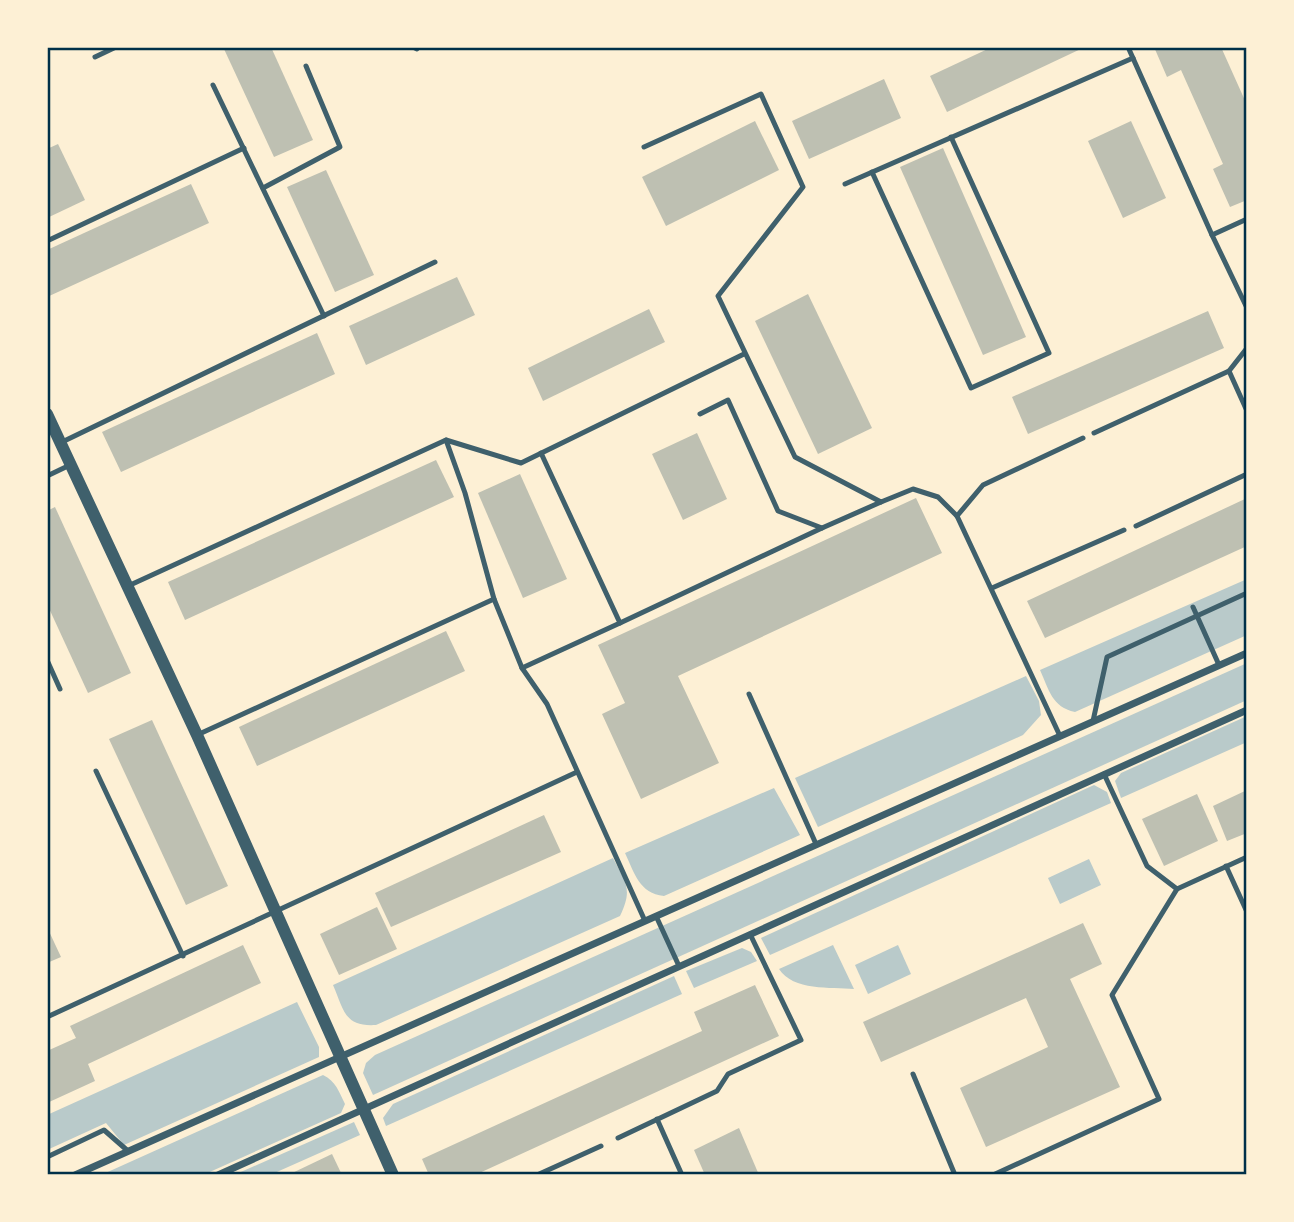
<svg xmlns="http://www.w3.org/2000/svg" width="1294" height="1222" font-family="'Noto Sans',sans-serif">
<style>
.green{fill:#b9caca}
.building{fill:#bec0b2}
.lines{fill:none;stroke-linecap:round;stroke-linejoin:round}
.service{stroke:#3f606c;stroke-width:5}
.minor{stroke:#3f606c;stroke-width:7}
.tertiary{stroke:#3f606c;stroke-width:12}
.neatline{fill:none;stroke:#003049;stroke-width:2.5}
</style>
<rect width="100%" height="100%" fill="#fdf0d5"/>
<g class="green">
<path d="M1247,579v56l-172,77c-23,-5 -26,-22 -35,-42z"/>
<path d="M1247,663v37l-874,395 -10,-22 3,-10 9,-8z"/>
<path d="M1026,676l13,25 2,14 -18,20 -205,92 -23,-49z"/>
<path d="M1247,716v26l-126,56 -6,-17 6,-8z"/>
<path d="M1094,785l13,7 4,11 -341,152 -9,-17z"/>
<path d="M774,788l26,47 -136,61c-25,-3 -29,-22 -39,-43z"/>
<path d="M613,858c13,25 20,31 7,58l-244,109c-32,2 -32,-15 -43,-40z"/>
<path d="M1089,859l12,26 -41,19 -12,-26z"/>
<path d="M833,945l21,44c-23,-2 -61,2 -75,-20z"/>
<path d="M898,945l13,29 -43,20 -13,-29z"/>
<path d="M742,948l9,4 6,9 -63,27 -8,-17z"/>
<path d="M674,976l8,18 -296,132 -3,-8 10,-14z"/>
<path d="M297,1002l22,45v10l-195,88 -18,-22 -59,27v-35z"/>
<path d="M323,1075c13,6 16,17 22,29l-4,9 -138,62h-102z"/>
<path d="M354,1122l6,13 -90,40h-36z"/>
</g>
<g class="building">
<path d="M229,47h42l42,93 -39,17 -50,-108z"/>
<path d="M992,47h93l-138,65 -17,-36z"/>
<path d="M1154,47h67l26,58v95l-17,7 -17,-38 10,-5 -42,-94 -14,7z"/>
<path d="M884,79l17,39 -92,41 -17,-38z"/>
<path d="M755,121l24,49 -113,56 -24,-49z"/>
<path d="M1131,121l35,77 -43,20 -35,-77z"/>
<path d="M58,144l27,56 -38,18v-69z"/>
<path d="M943,148l83,189 -43,18 -83,-188z"/>
<path d="M326,170l48,105 -39,17 -48,-105z"/>
<path d="M191,184l18,39 -162,74v-47z"/>
<path d="M457,277l18,38 -109,50 -17,-39z"/>
<path d="M808,294l64,134 -54,26 -63,-133z"/>
<path d="M649,309l16,33 -122,59 -15,-33z"/>
<path d="M1208,311l16,37 -196,86 -16,-37z"/>
<path d="M317,333l18,41 -214,98 -19,-40z"/>
<path d="M697,433l30,66 -44,21 -31,-66z"/>
<path d="M436,460l18,37 -269,123 -17,-38z"/>
<path d="M520,474l47,105 -44,19 -45,-105z"/>
<path d="M916,498l26,55 -264,123 41,87 -78,36 -39,-85 23,-11 -27,-58z"/>
<path d="M1247,498v48l-202,92 -18,-37z"/>
<path d="M55,507l76,166 -43,20 -41,-89v-93z"/>
<path d="M446,631l19,40 -208,95 -18,-39z"/>
<path d="M152,720l76,166 -42,19 -77,-166z"/>
<path d="M1247,790v43l-20,8 -14,-35z"/>
<path d="M1197,794l21,47 -54,25 -22,-47z"/>
<path d="M544,815l17,37 -170,75 -16,-34z"/>
<path d="M377,907l20,42 -58,26 -19,-41z"/>
<path d="M1083,923l19,41 -32,15 50,108 -134,60 -26,-59 88,-41 -22,-49 -145,64 -18,-40z"/>
<path d="M47,927l14,30 -14,6z"/>
<path d="M243,945l18,38 -173,81 7,17 -48,22v-52l29,-13 -6,-12z"/>
<path d="M755,985l24,51 -304,139h-46l-7,-16 280,-128 -8,-19z"/>
<path d="M739,1128l20,47h-54l-11,-25z"/>
<path d="M332,1154l10,21h-54z"/>
</g>
<g class="lines">
<g class="service">
<path d="M413,47l4,2"/>
<path d="M1128,47l84,188 35,-16"/>
<path d="M95,57l21,-10"/>
<path d="M213,85l111,231"/>
<path d="M644,147l117,-53 42,93 -85,109 77,161 86,45 32,-13 25,8 19,19 103,220"/>
<path d="M872,172l99,216 78,-35 -98,-216"/>
<path d="M845,184l288,-126"/>
<path d="M263,188l77,-41 -34,-81"/>
<path d="M1212,235l35,73"/>
<path d="M47,241l197,-93"/>
<path d="M1229,371l18,40"/>
<path d="M700,414l28,-14 50,111 44,17 59,-26"/>
<path d="M1094,433l135,-62 18,-23"/>
<path d="M446,440l19,53 29,106 28,69 25,36 98,217"/>
<path d="M60,443l375,-181"/>
<path d="M47,476l23,-11"/>
<path d="M957,516l26,-31 100,-47"/>
<path d="M1136,526l111,-52"/>
<path d="M128,586l318,-146 75,23 223,-109"/>
<path d="M992,588l132,-58"/>
<path d="M1193,607l26,58"/>
<path d="M620,623l202,-95"/>
<path d="M47,660l13,29"/>
<path d="M522,668l98,-45 -79,-170"/>
<path d="M749,694l67,150"/>
<path d="M1093,721l14,-64 140,-64"/>
<path d="M197,735l297,-136"/>
<path d="M96,771l87,185"/>
<path d="M1104,774l43,92 30,23 70,-32"/>
<path d="M1226,866l21,46"/>
<path d="M656,916l23,50"/>
<path d="M47,1017l530,-245"/>
<path d="M913,1074l42,101"/>
<path d="M657,1119l25,56"/>
<path d="M618,1138l99,-47 11,-17 73,-34 -51,-106"/>
<path d="M47,1157l57,-27 24,21"/>
<path d="M537,1175l64,-29"/>
<path d="M993,1175l166,-76 -47,-104 65,-106"/>
</g>
<g class="minor">
<path d="M75,1175l1172,-522"/>
<path d="M218,1175l1029,-465"/>
</g>
<path class="tertiary" d="M47,414l150,321 196,440"/>
</g>
<rect width="1294" height="1222" fill="none" stroke="#fdf0d5" stroke-width="98"/>
<rect x="49" y="49" width="1196" height="1124" class="neatline"/>
</svg>
